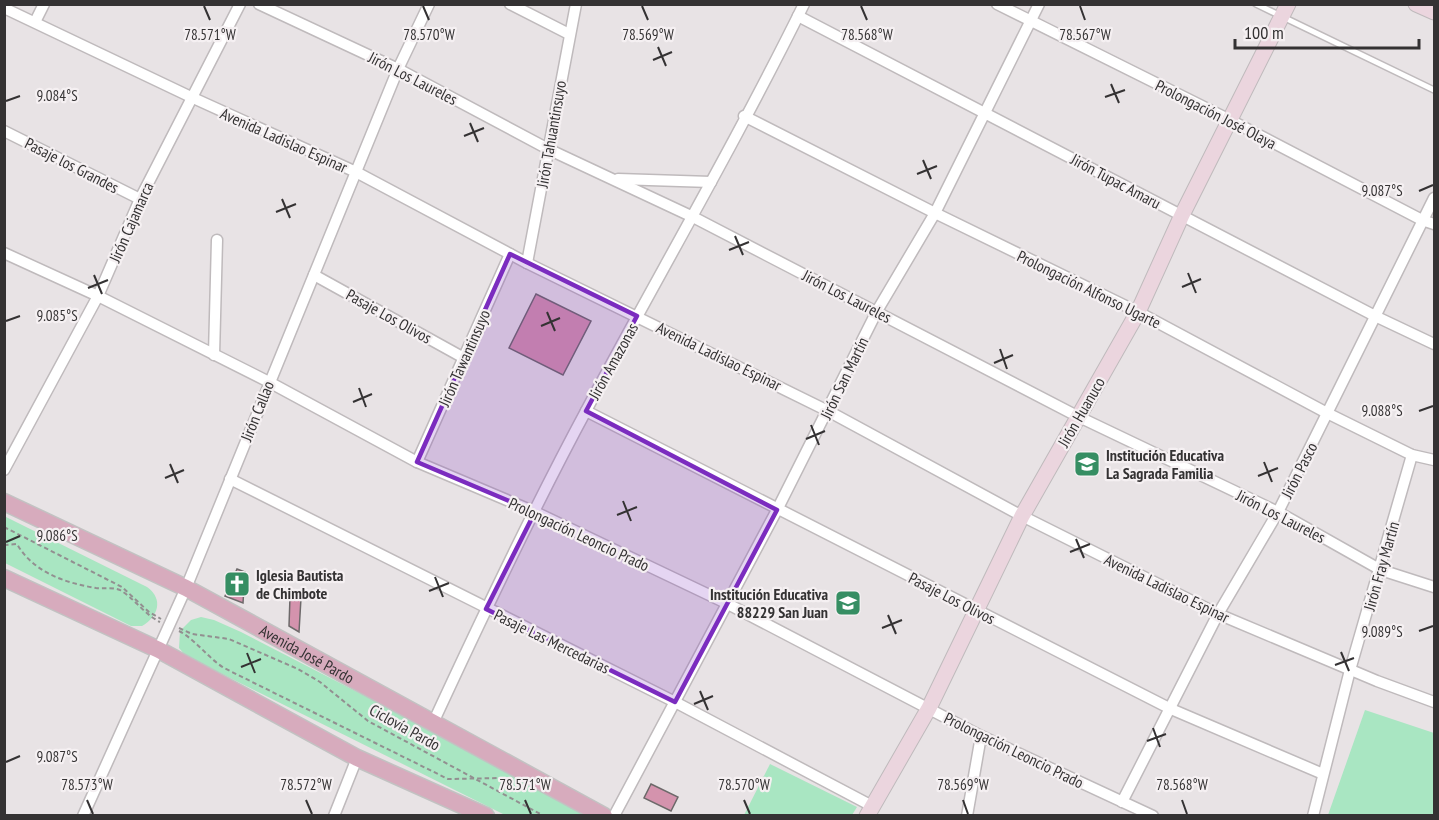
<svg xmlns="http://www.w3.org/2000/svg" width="1439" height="820" font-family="'PT Sans Narrow',sans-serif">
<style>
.green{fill:#a9e6c2}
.building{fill:#d493ad;stroke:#6d696a;stroke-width:1.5}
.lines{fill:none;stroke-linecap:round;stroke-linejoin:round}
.lane-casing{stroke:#bfbabc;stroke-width:8}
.street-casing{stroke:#bfbabc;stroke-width:13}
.secondary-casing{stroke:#bfbabc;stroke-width:17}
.primary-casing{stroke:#c2c2c2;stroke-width:19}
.path{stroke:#928f90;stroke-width:2;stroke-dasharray:4.5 3;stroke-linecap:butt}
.lane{stroke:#fff;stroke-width:5}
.street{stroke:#fff;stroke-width:10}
.secondary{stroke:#ebd5de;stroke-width:15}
.primary{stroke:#d7abbd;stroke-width:16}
.marked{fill:#7b2cbf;fill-opacity:0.2;stroke:#7b2cbf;stroke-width:4.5;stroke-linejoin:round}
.ticks{fill:none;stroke:#343233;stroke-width:2}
.labels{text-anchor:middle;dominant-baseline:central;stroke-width:4.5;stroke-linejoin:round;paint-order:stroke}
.street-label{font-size:16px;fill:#343233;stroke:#f5f0f2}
.poi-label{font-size:16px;font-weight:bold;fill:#343233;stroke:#f5f0f2;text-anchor:start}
.ticks-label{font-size:15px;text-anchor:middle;fill:#343233;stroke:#f5f0f2;stroke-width:4.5;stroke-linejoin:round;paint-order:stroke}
</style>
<rect width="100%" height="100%" fill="#e8e3e5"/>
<g class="green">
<path d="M4,516l143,71c17,12 11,30 -5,39h-11l-126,-63z"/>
<path d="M201,617l13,3 27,12 355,183h-91l-319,-159 -7,-8 1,-17 11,-11z"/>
<path d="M1365,710l69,23v82h-106z"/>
<path d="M770,764l87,43 -5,8h-108z"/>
</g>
<g class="building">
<path d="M536,294l55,27 -28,54 -54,-27z"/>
<path d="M237,569l8,3 -2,31 -18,-7z"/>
<path d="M290,597l11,1 -2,34 -10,-6z"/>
<path d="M651,784l27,13 -7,14 -27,-13z"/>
</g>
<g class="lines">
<defs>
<path id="lane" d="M1256,4l178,86"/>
<g id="street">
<path d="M259,4l139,65 152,81 143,67 384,199 201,96 103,58 53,17"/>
<path d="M510,4l59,30"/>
<path d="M997,4l233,116 192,100 12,4"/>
<path d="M4,8l187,89 165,75 171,91 301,148 194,105 196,98 159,67 57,21"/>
<path d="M798,16l579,301 57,27"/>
<path d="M35,22l9,-18"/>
<path d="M744,116l191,97 203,99 189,101 85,42 22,5"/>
<path d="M4,131l136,68"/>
<path d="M618,179l93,3"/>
<path d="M4,253l94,43 171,86 148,80 118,50 191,91 255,133 172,80"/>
<path d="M527,263l49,-259"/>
<path d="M314,275l150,83"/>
<path d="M214,355l3,-115"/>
<path d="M586,411l585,298 152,65"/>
<path d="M417,462l93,-208"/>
<path d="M4,470l94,-174 42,-97 100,-195"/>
<path d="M230,479l445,223 197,104"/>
<path d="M433,723c49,-106 99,-212 154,-314 72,-135 149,-267 217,-405"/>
<path d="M1122,802l96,-188 60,-102 156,-314"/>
<path d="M83,816l103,-228 212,-519 31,-65"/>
<path d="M334,816l23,-58"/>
<path d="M614,816l163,-306 100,-199 58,-98 104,-209"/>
<path d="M967,816l14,-80"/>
<path d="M1313,816l37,-146 62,-215"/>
</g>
<g id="secondary">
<path d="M1416,4l18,8"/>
<path d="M867,816l62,-108 93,-192 116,-204 44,-97 106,-211"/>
</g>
<g id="primary">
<path id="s1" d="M4,502l182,86 418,228"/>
<path d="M4,578l155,72 198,108 129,58"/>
</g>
</defs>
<use href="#lane" class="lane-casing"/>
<use href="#street" class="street-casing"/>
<use href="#secondary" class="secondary-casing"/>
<use href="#primary" class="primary-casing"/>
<g class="path">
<path d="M4,527l118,60 27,25 12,7"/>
<path d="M4,545l13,-1c16,28 48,39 79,44 8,1 16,-1 24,2 14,8 24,24 40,32"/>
<path d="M179,628l13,6 37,5 69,30 22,13 48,39 176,95"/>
<path d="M179,631c17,9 28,26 45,37l224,111 54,-1"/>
</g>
<use href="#lane" class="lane"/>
<use href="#street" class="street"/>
<use href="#secondary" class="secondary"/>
<use href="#primary" class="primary"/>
</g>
<path class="marked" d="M510,254l127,62 -51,95 191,99 -102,192 -189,-93 49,-97 -118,-50z"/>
<path class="ticks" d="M204,6l6,14M423,6l6,14M642,6l6,14M861,6l6,14M1080,6l5,14M658,47l8,19M653,60l19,-8M1111,84l8,19M1105,97l20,-7M6,101l14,-5M470,123l8,19M464,136l20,-8M923,160l8,19M917,174l20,-8M1419,191l14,-6M282,199l8,19M276,212l20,-8M735,236l8,19M729,250l20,-8M1188,273l8,20M94,275l8,19M1182,287l19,-8M88,288l20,-8M547,312l8,19M6,321l14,-5M541,326l19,-8M1000,349l7,20M994,363l19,-8M359,388l7,19M353,402l19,-8M1419,411l14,-5M811,425l8,20M806,439l19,-8M1264,462l8,20M170,464l8,19M1258,476l20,-8M165,478l19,-8M623,501l8,20M617,515l20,-8M1076,539l8,19M6,542l14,-6M1070,552l20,-8M435,577l8,20M429,591l20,-8M888,615l8,19M882,628l20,-8M1419,631l14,-5M1341,652l8,19M247,653l8,20M1335,665l19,-7M241,667l20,-8M700,691l8,19M694,704l19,-8M1153,728l7,19M1147,741l19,-7M6,762l14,-6M87,800l6,14M306,800l6,14M525,800l6,14M744,800l6,14M963,800l5,14M1182,800l5,14"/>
<defs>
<symbol id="school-square" viewBox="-11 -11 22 22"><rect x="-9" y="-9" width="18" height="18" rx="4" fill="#368e63" stroke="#f5f0f2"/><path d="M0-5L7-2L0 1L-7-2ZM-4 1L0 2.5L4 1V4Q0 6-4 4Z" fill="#fff"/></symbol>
<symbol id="church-square" viewBox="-11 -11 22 22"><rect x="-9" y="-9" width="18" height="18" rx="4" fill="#368e63" stroke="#f5f0f2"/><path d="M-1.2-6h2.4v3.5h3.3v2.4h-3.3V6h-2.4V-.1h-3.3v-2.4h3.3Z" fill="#fff"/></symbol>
</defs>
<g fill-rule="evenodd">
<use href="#school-square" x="1072" y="449" width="30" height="30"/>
<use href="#church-square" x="222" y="569" width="30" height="30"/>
<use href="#school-square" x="833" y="588" width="30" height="30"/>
</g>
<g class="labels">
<g class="street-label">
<text transform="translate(413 78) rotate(27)">Jirón Los Laureles</text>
<text transform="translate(1216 114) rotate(27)">Prolongación José Olaya</text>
<text transform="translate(551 134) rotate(-80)">Jirón Tahuantinsuyo</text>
<text transform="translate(284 140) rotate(24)">Avenida Ladislao Espinar</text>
<text transform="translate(72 165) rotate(27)">Pasaje los Grandes</text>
<text transform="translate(1116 181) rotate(28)">Jirón Tupac Amaru</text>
<text transform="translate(131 222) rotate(-66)">Jirón Cajamarca</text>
<text transform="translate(1089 289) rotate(26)">Prolongación Alfonso Ugarte</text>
<text transform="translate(847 296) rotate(27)">Jirón Los Laureles</text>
<text transform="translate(389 316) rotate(29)">Pasaje Los Olivos</text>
<text transform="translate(719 356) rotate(26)">Avenida Ladislao Espinar</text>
<text transform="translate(464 358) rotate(-66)">Jirón Tawantinsuyo</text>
<text transform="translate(613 361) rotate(-61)">Jirón Amazonas</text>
<text transform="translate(844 378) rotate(-64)">Jirón San Martín</text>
<text transform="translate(257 411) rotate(-68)">Jirón Callao</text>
<text transform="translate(1081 412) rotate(-60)">Jirón Huanuco</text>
<text transform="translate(1299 470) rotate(-63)">Jirón Pasco</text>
<text transform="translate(1281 516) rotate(27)">Jirón Los Laureles</text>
<text transform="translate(579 534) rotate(25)">Prolongación Leoncio Prado</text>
<text transform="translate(1381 566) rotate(-74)">Jirón Fray Martín</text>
<text transform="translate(1167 588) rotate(26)">Avenida Ladislao Espinar</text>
<text transform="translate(952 598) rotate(27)">Pasaje Los Olivos</text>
<text transform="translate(552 641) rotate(26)">Pasaje Las Mercedarias</text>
<text stroke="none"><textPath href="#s1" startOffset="339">Avenida José Pardo</textPath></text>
<text transform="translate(405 727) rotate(29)">Ciclovía Pardo</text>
<text transform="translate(1014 750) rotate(26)">Prolongación Leoncio Prado</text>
</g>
<g class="poi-label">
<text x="1106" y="455">Institución Educativa<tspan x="1106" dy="18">La Sagrada Familia</tspan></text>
<text x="256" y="575">Iglesia Bautista<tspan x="256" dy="18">de Chimbote</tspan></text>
<text x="828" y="594" text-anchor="end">Institución Educativa<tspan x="828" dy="18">88229 San Juan</tspan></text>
</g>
</g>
<g class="ticks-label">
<text x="210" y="40">78.571°W</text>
<text x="429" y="40">78.570°W</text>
<text x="648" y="40">78.569°W</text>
<text x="867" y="40">78.568°W</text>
<text x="1085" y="40">78.567°W</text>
<text x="57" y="101">9.084°S</text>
<text x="1382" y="196">9.087°S</text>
<text x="57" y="321">9.085°S</text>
<text x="1382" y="416">9.088°S</text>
<text x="57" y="541">9.086°S</text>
<text x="1382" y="637">9.089°S</text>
<text x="57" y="762">9.087°S</text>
<text x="87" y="790">78.573°W</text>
<text x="306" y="790">78.572°W</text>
<text x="525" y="790">78.571°W</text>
<text x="744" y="790">78.570°W</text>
<text x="963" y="790">78.569°W</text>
<text x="1182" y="790">78.568°W</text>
</g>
<rect width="1439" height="820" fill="none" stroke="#343233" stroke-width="12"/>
<path d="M1235 39v9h184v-9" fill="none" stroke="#343233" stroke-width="3"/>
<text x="1244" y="39" font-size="18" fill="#343233" stroke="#f5f0f2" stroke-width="4.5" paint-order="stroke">100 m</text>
</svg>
